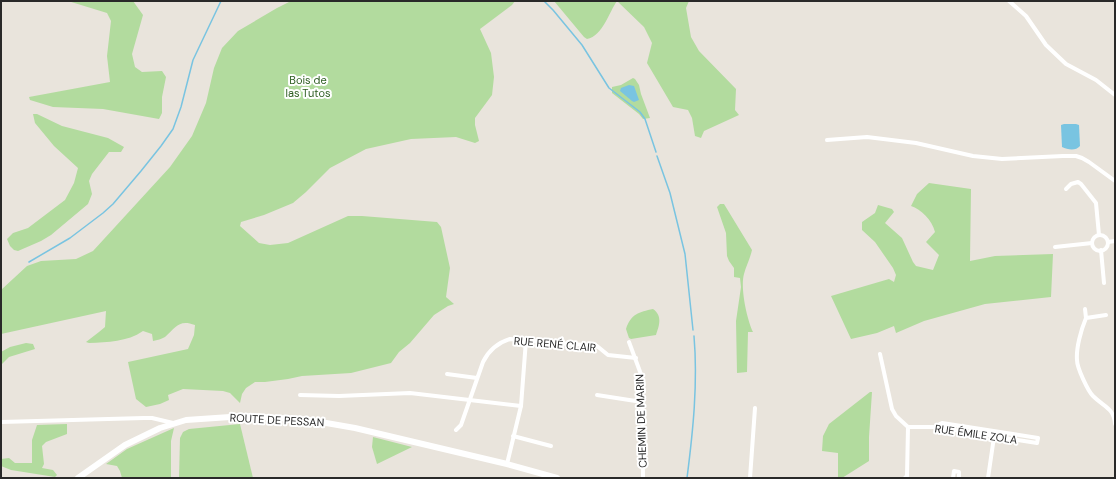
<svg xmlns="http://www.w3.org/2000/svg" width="1116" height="479" font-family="'DM Sans',sans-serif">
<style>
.green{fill:#b2db9e}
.water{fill:#79c4e1}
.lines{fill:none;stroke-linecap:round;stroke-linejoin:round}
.stream{stroke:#79c4e1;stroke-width:1.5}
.street{stroke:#fff;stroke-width:4}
.secondary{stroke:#fff;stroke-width:6}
.labels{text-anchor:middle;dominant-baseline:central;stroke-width:4;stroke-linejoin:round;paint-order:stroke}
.park-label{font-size:11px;fill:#2d5d21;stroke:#fff}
.street-label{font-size:11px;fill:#292929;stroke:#fff}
</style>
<rect width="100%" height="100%" fill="#e9e4dc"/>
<g class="green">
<path d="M68,1h65l10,14 -11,39 3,13 7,5 20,-1 4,6 -4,20v16l-3,6 -56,-10 -50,-2 -23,-7 -1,-3 81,-15 -3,-26 4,-35 -4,-8z"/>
<path d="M291,1h224l-3,4 -32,24 11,24 3,24 -2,18 -17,23v7l4,16 -4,2 -19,-6 -45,2 -45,10 -36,19 -24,24 -13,11 -29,12 -23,7 -1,4 19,17 11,2 18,-2 60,-27h14l75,6 4,5 9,41 -4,29 8,7 -6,2 -14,9 -24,28 -11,9 -8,11 -40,10 -49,3 -14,3 -23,3h-10l-9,6 -4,6 -2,9 -10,-10 -7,-2 -40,-2 -15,6 1,5 -9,4 -14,3 -10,-8 -8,-37 60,-13 6,-14 1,-10c-16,-6 -19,2 -30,12 -3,2 -8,3 -12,4l-1,-7 -9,-3c-16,11 -35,11 -54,12l-3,-1 13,-10 6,-5 1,-16 -105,23v-44l26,-24 14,-5 35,-2 17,-8 77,-84 22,-31 14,-33 8,-35 8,-20 16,-17 39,-23z"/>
<path d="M554,1h135l-3,7 5,29 8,14 37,38 -1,21 4,5 -35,16 -3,7 -6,-2 -3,-18 -4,-8 -15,-3 -26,-44 5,-20 -8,-16 -27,-26c-8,11 -14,35 -30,38l-3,-2z"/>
<path d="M633,78l2,1 4,6 2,9 9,24 -7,1 -4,-5 -27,-21v-6l9,-2z"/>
<path d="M33,114h4l25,12 46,12 16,9 -3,5h-12l-17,22 -3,7 3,13 -4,10 -37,31 -10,6 -23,10 -4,-1 -4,-4 -3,-7 6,-6 15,-5 37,-28 9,-17 4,-15 -24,-22 -19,-23z"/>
<path d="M929,183l42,6 -1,72 25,-5 58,-2 -2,43 -66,7 -61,17 -28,12 -2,-7 -17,7 -26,6 -20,-43 58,-17 5,3 2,-7 -3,-7 -18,-26 -13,-12v-8l13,-9 3,-8 14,4 2,3 -9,11 17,15 11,24 3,4 17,4 6,-15 -13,-13 9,-10c-3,-12 -14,-23 -24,-26l6,-12z"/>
<path d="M720,204h4l28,46c-2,9 -6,16 -8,24 -4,14 3,45 9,58h-5l-1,40 -10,1 -1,-52 5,-34 -1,-9 -6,-1v-9l-5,-7 -2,-5 -1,-23 -9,-26z"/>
<path d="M653,309c10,7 6,17 3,26l-25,4 -2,-1 -3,-9c5,-15 13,-17 27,-20z"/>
<path d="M26,343l7,1 2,5 -26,8 -8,8v-13l9,-5z"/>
<path d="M870,392h2l-3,45v24l-27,17h-4v-25l-16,-2 1,-15 6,-12z"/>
<path d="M67,424v10l-21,8 -4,4 2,18 -2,4 11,2 4,5 -2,2 -44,-7 -10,-4v-7l8,-1 6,5h17v-23l5,-15z"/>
<path d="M240,424l13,54h-74l1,-40 3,-6 6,-3z"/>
<path d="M174,428l-3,13v37h-49l-2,-7 -3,-5 -11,-2 21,-15z"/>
<path d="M373,437l39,10 -35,17 -5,-17z"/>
</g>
<g class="water">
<path d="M629,85l5,1 5,14 -5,2 -2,-1 -12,-10 1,-3z"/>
<path d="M1064,124h12l3,1 1,21c-4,5 -12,4 -18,1l-1,-22z"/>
</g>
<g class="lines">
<g class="stream">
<path d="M544,1l9,9 29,35 27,43 31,24 5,7 11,33"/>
<path d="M657,156l13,37 15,61 8,76"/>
<path d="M29,262l41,-24 33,-25 10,-9 28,-33 20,-25 12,-17 8,-22 12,-47 28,-59"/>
<path d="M687,478c6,-47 11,-94 7,-142"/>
</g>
<g class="street">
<path d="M1009,1l17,15 20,29 20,19 30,16 19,15"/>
<path d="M827,140l40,-3 49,6 57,13 29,3 61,-3h13l6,2 7,4 26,19"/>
<path d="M1066,189l5,-5 7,-2 3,2 15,19 3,32"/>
<circle cx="1100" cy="243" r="8"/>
<path d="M1108,242l7,-1"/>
<path d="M1055,247l37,-4"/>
<path d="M1101,250l3,33"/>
<path d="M1085,309l1,9"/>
<path d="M1106,315l-20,3c-5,12 -10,30 -9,42 0,8 11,31 16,36 11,11 21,12 22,28"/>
<path d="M629,342l13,35 1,101"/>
<path d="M880,354l12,55 4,7 12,11 -1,49 -2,2"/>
<path d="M447,374l30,4"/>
<path d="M300,395l39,1 71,-3 111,13"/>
<path d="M597,395l45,7"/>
<path d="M1,422l143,-4h8l21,5"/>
<path d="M908,427h26l103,16 1,-5 -96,-15 -8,4"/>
<path d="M456,430l5,-5 22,-63c6,-12 14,-19 27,-23l87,7 11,9 28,3"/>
<path d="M513,436l38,10"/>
<path d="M507,464l14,-58 5,-66"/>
<path d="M750,478l5,-70"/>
<path d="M953,478l1,-7 5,1v6"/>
<path d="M988,478l6,-41"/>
</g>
<path class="secondary" d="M78,478l47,-33 35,-17 26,-8 59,-4 64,4 46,8 152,36 50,14"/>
</g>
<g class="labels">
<g class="park-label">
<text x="308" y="80">Bois de<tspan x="308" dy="13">las Tutos</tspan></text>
</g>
<g class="street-label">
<text transform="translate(555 344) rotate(5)">RUE RENÉ CLAIR</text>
<text transform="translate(277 420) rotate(3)">ROUTE DE PESSAN</text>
<text transform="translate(641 421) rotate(-92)">CHEMIN DE MARIN</text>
<text transform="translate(976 434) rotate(8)">RUE ÉMILE ZOLA</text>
</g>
</g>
<rect width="1116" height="479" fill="none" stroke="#292929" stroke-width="4"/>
</svg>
